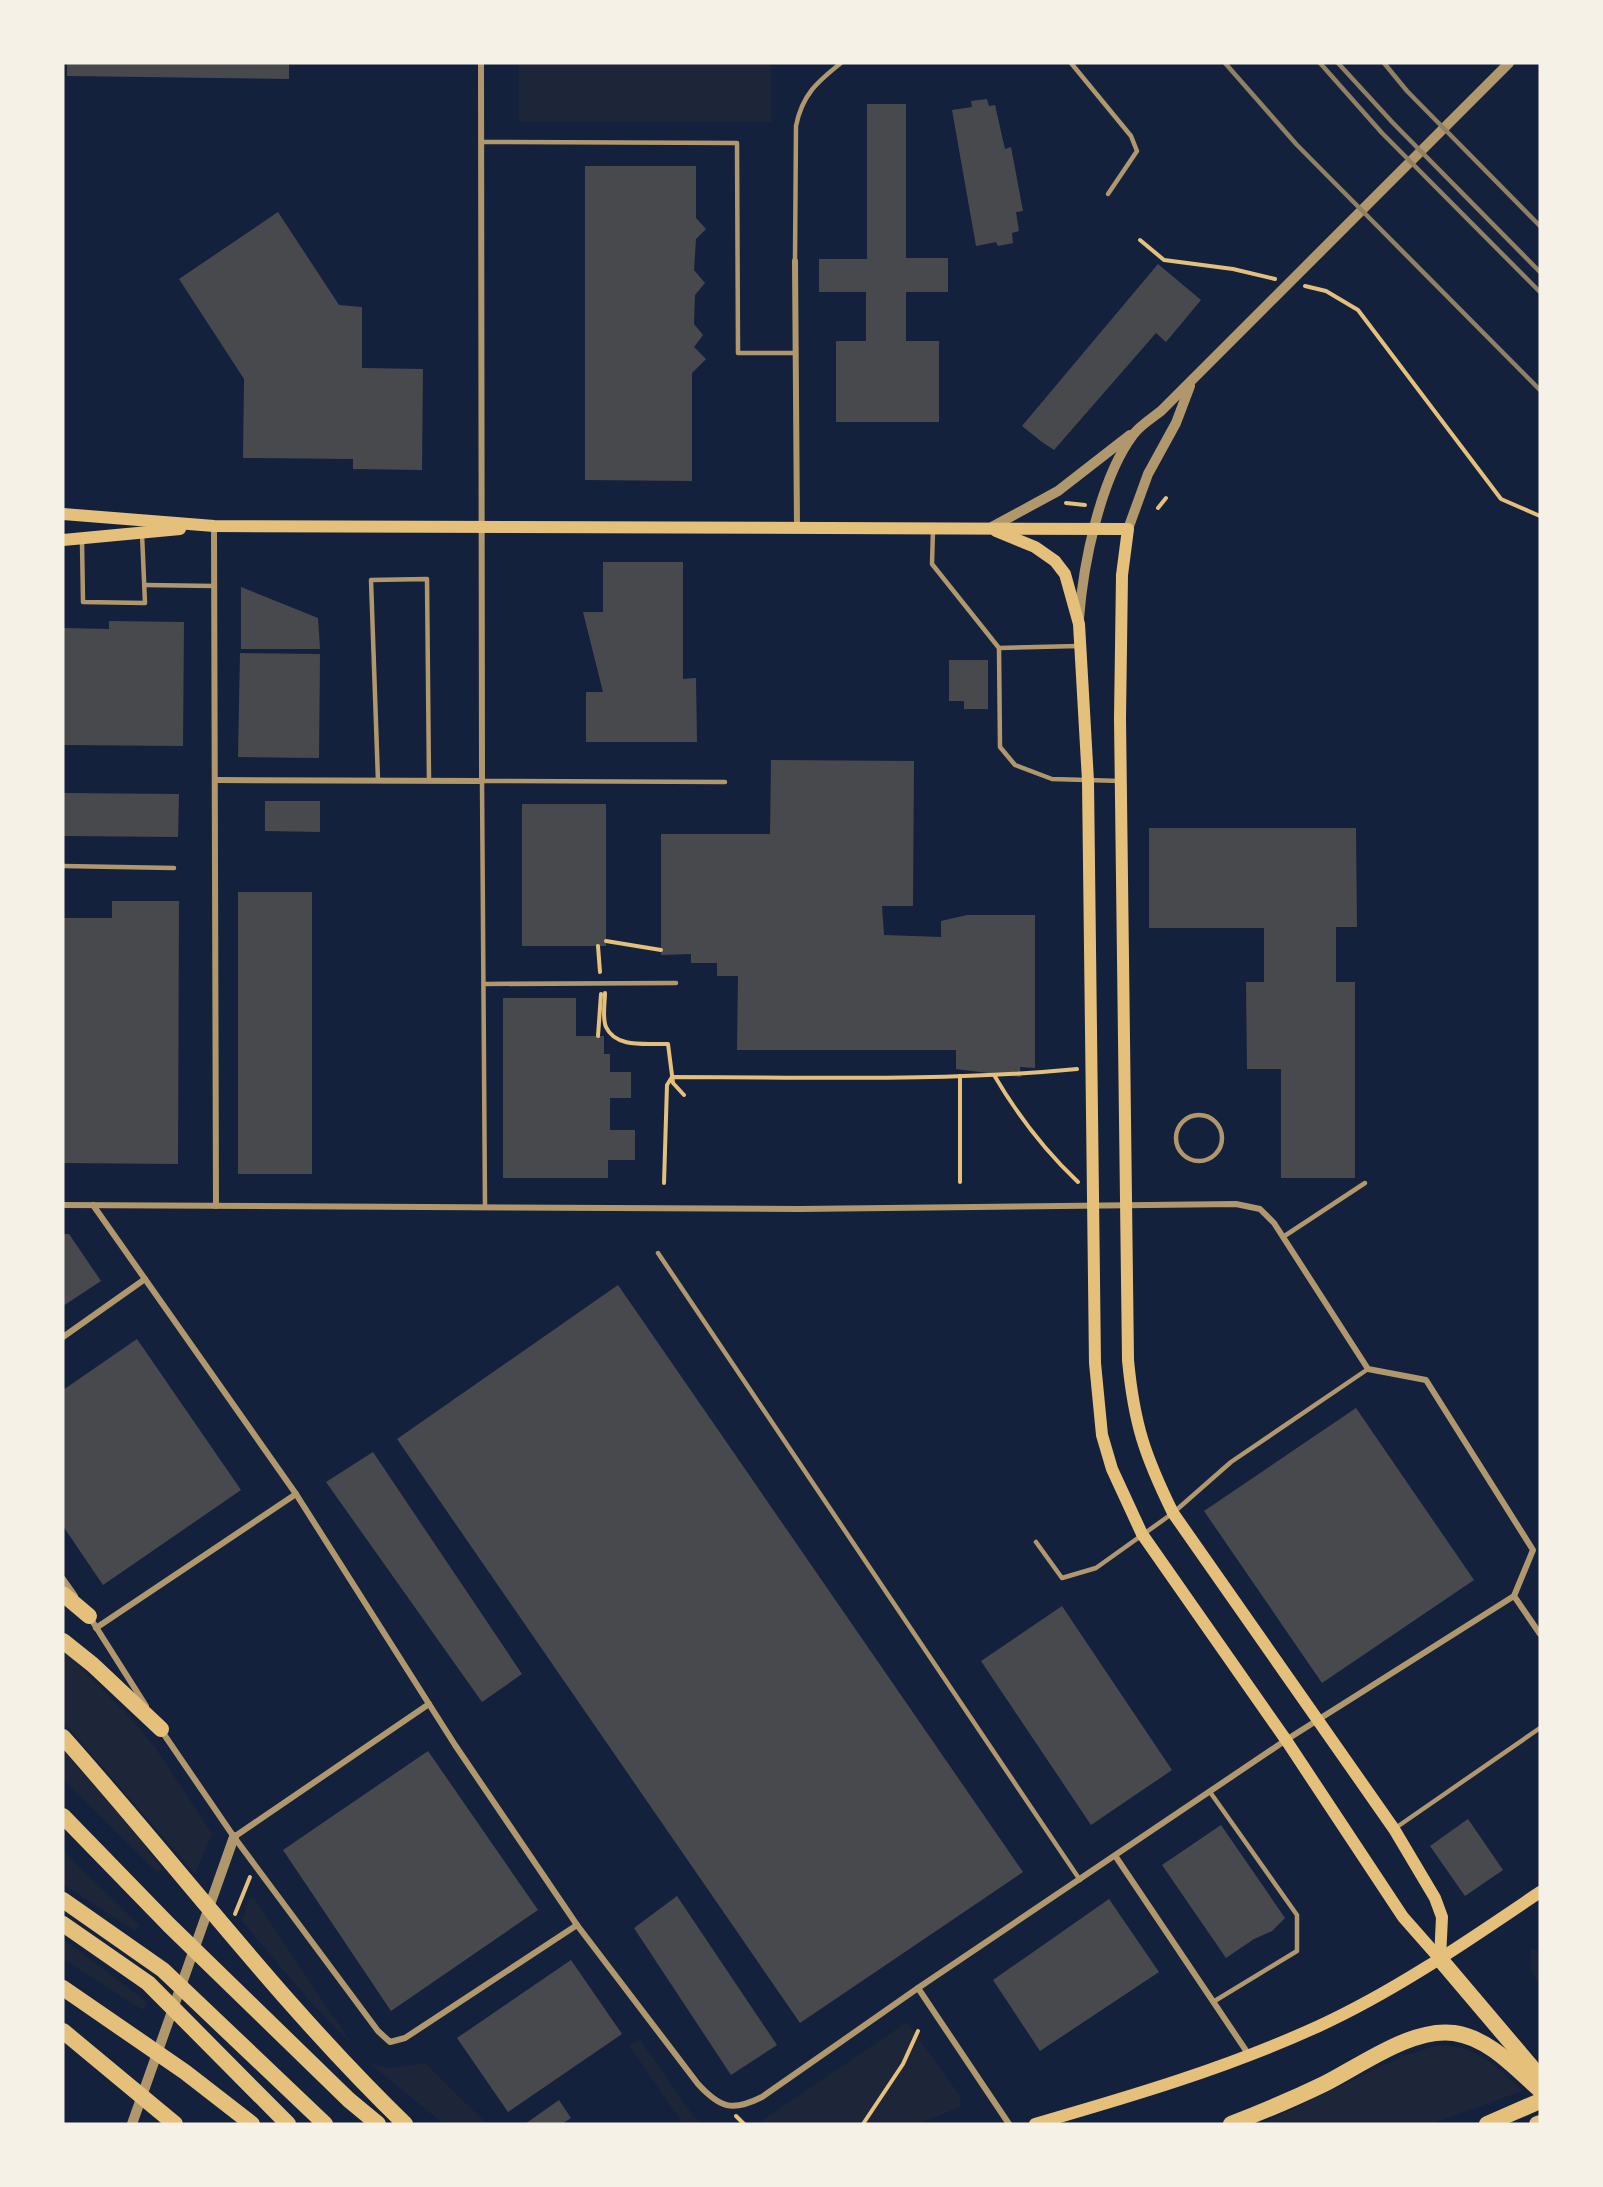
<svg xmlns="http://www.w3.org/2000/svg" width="1603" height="2187" font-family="'PT Sans Narrow',sans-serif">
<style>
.green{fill:#1d2539}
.building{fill:#48494c}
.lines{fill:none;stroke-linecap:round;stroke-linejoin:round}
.path{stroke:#e5c07b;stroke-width:4}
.service{stroke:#b1986c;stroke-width:4.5}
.minor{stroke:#b1986c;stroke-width:6}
.tertiary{stroke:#b1986c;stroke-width:10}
.secondary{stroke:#e5c07b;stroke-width:12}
.motorway{stroke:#e5c07b;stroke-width:16}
.rail{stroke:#918062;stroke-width:4.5}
</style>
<rect width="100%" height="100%" fill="#14213d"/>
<g class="green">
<rect x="519" y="63" width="252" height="59"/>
<path d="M63,1650l69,69 24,30 56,85 -17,40 -132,-153z"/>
<path d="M63,1748l72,84 27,37 -5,3 -94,-93z"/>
<path d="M63,1851l76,74 -4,6 -72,-47z"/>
<path d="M253,1897l3,4 97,145 -40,-41 -71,-84 7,-23z"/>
<path d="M63,1939l84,63 -4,8 -80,-51z"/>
<path d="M1540,1948v38l-9,-15 -1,-22 9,2z"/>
<path d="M907,2022l53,74v11l-42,17h-161z"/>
<path d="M640,2040l54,77 7,7h-18l-54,-79z"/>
<path d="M1438,2045c37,0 59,21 84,46l-91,33h-170l142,-68z"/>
<path d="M369,2063l21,5 35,-5 62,61h-43z"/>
</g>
<g class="building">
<path d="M67,63h222v16l-222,-3z"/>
<path d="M987,99l2,7 6,-1 10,44 6,-2 12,64 -7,1 3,19 -7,2 1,10 -15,3 -2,-4 -20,4 -24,-136 20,-3 -1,-6z"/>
<path d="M867,104h39v154h42v34h-42v49h33v81h-103v-81h30v-49h-47v-33h48z"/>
<path d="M585,166h111v52l10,11 -10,10 -2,31 11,13 -10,12 -1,29 9,11 -9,12 12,12 -14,14v108l-107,-1z"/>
<path d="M278,212l61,93 23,2v61l61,1 -1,101 -69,-1v-10l-110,-1 1,-79 -65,-100z"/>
<path d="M1158,264l43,36 -35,42 -10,-9 -102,117 -12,-8 -20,-16z"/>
<path d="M603,562h80v117l13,-1 1,64h-111v-50h17l-20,-80h20z"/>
<path d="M241,587l77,31 2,31h-79z"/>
<path d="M109,621l75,1 -1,124 -120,-1v-117l46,1z"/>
<path d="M240,653l80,1 -1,104 -81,-1z"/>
<path d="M949,660h39v49h-24v-8h-15z"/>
<path d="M771,760l143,1 -1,145h-31l2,29 57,2v-16l26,-6h68v153l-15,-1 1,10 -65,-8v-19h-219l1,-74h-21v-13h-26v-9l-30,1v-121h109z"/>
<path d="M64,793l115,1 -1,43 -114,-1z"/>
<path d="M265,801h55v31l-55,-1z"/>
<rect x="522" y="804" width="84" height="142"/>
<path d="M1149,828h207l1,99h-21v55h19v196h-74v-109h-34l-1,-87h18v-54h-115z"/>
<rect x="238" y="892" width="74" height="282"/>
<path d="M112,901h67l-1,263 -115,-1v-245h49z"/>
<path d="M503,998h73v38h28v18h6v18h21v26h-21v32h25v30h-27v18h-105z"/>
<path d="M63,1234h6l32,47 -38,25z"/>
<path d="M618,1285l405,587 -223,151 -403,-584z"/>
<path d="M137,1339l104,151 -138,95 -40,-59v-136z"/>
<path d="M1356,1408l118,172 -152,103 -118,-172z"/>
<path d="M373,1452l149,222 -40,28 -156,-220z"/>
<path d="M1062,1606l110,164 -81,55 -110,-164z"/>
<path d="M428,1751l110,159 -147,101 -108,-161z"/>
<path d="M1468,1819l35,51 -38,26 -35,-50z"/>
<path d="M1221,1825l64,93 -13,13 -18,8 -28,19 -64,-93z"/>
<path d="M677,1896l100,149 -46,30 -97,-147z"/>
<path d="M1109,1899l50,73 -119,79 -47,-71z"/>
<path d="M571,1960l51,74 -114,78 -51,-74z"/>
<path d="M559,2100l12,18 -9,6h-37z"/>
</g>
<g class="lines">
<g class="path">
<path d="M1140,240l24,20 69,9 42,10"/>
<path d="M1305,286l21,5 32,19 143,189 39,17"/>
<path d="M1066,503l19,2"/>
<path d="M1158,508l8,-10"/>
<path d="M606,941l55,9"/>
<path d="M598,946l2,26"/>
<path d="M605,993c0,9 -3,25 1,34 10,22 42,16 62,17l5,39 11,12"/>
<path d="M598,1036l3,-42"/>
<path d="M994,1075c24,41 49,74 84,107"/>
<path d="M960,1076v106"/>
<path d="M664,1183l3,-98 5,-8c135,0 270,5 405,-8"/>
<path d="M235,1914l15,-37"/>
<path d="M736,2116l8,8"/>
<path d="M863,2124l40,-60 15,-33"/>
</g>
<g class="service">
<path d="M1071,63l60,73 6,15 -29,43"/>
<path d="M481,142l256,1 1,210h57"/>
<path d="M795,261l1,-135c6,-31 21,-44 45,-63"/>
<path d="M933,530l-1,34 67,84"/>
<path d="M82,541l1,61 62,1 -3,-69"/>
<path d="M145,585l69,1"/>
<path d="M1078,646l-79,2 1,99 15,18 37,14 69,2"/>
<path d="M378,781l-7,-201 56,-1 2,202"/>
<path d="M63,866l111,2"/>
<path d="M484,984l192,-1"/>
<circle cx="1199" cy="1138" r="23"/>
<path d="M485,1207l-3,-426 243,1"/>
<path d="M1283,1237l82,-54"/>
<path d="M658,1253l422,627"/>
<path d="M1036,1542l26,36 34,-10 77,-55 58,-51 137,-93"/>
<path d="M1210,1792l87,123v36l-84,51"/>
<path d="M1394,1829l146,-101"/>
</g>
<g class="minor">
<path d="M795,261l2,267"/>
<path d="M214,526l2,680"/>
<path d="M215,780l267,1 -1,-718"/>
<path d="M63,1205l736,4 437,-5 24,5 14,14 94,146 58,11 107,170 -19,46 26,38"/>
<path d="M93,1205l203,289 159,251 122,180 121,159c22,24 34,28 64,13l156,-109 368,-248 228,-144"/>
<path d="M63,1337l82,-58"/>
<path d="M63,1579l12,17"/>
<path d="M89,1616l57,90"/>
<path d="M96,1628l200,-134"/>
<path d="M161,1730l73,107 144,194 12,11 15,-4 172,-113"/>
<path d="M234,1837l195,-133"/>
<path d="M1116,1857l133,198"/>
<path d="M918,1988l91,136"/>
</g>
<g class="tertiary">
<path d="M990,528l68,-37 72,-56"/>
<path d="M1128,529l20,-55 28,-51 14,-37"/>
<path d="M1079,619c4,-54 21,-140 54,-184 6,-9 19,-17 28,-24l348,-348"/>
<path d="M132,2124l102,-287"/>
</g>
<g class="secondary">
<path d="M63,514l151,12 914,3 -6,46 -2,143 8,642c6,64 17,96 45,153l221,316 41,69 7,19 -2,42"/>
<path d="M996,531l39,16 20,14 10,13 14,50 9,157 7,582 7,72 10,34 30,65 144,206 117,177 37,42"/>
<path d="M63,540l117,-11"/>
<path d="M1035,2124c97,-28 192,-56 284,-98 78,-36 150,-86 221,-134"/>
</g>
<g class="motorway">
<path d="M63,1594l26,22"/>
<path d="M63,1641l30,24 68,64"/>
<path d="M63,1737c115,129 218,267 342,387"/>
<path d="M63,1816l106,109 180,175 29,24"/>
<path d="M63,1900l100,70 162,154"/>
<path d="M63,1924l85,59 140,141"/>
<path d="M1440,1959l100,118"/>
<path d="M63,1988l122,84 67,52"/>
<path d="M63,2031l112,93"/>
<path d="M1231,2124c31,-12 62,-25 93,-40 36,-18 88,-57 130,-51 35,5 61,35 86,57"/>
<path d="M1487,2124l53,-23"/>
<path d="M1537,2124l3,-1"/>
</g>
<g class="rail">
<path d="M1225,63l72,82 243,245"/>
<path d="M1320,63l62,70 158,159"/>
<path d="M1338,63l55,60 147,149"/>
<path d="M1384,63l23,28 133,135"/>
</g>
</g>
<rect width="1603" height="2187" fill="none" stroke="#f6f1e7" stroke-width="129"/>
</svg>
